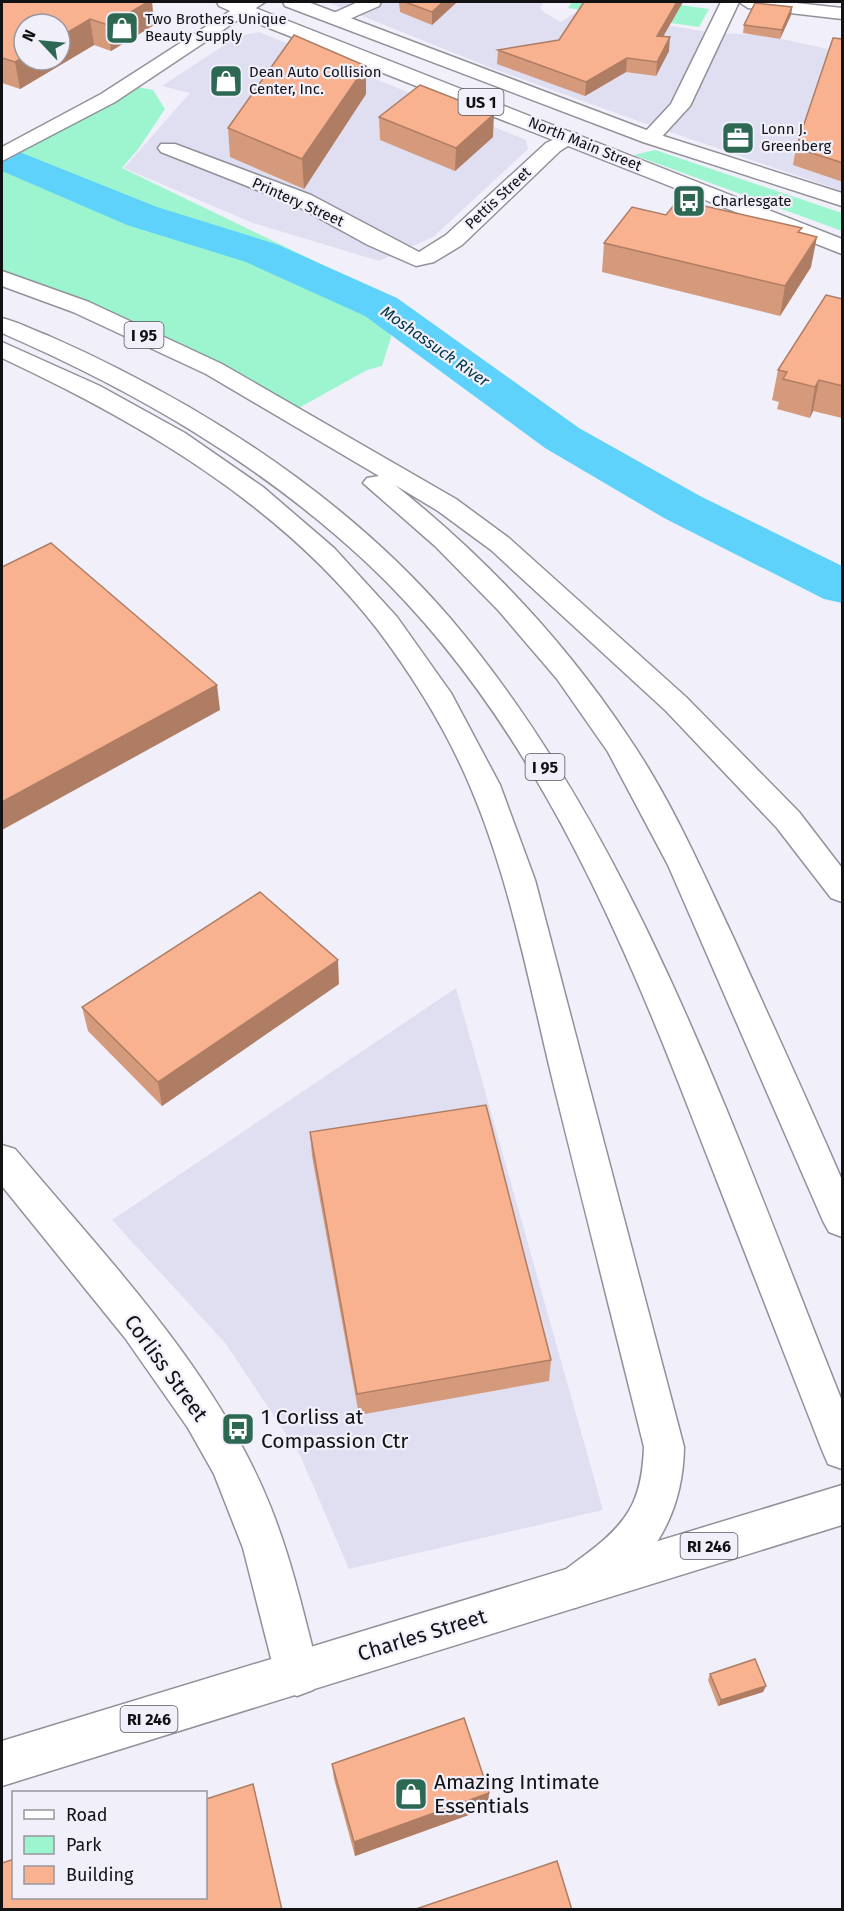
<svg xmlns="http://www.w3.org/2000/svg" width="844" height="1911" font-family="'Fira Sans',sans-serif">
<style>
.built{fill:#dfdff1}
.green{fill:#9cf5ce}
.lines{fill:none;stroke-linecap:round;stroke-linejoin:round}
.river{fill:#5fd2fc;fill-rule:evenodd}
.street-casing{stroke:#91919b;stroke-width:3}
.primary-casing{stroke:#91919b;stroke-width:3}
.highway-casing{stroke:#91919b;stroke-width:3}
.street{fill:#fff;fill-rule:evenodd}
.primary{fill:#fff;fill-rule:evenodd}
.highway{fill:#fff;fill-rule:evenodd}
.wall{fill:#d5997b}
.shaded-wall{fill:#ae7d64}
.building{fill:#f8b28f;stroke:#ae7d64;stroke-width:1.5}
.labels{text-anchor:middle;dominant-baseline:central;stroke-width:4.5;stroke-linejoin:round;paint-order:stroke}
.far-poi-label{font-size:15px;fill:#121215;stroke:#f0effa;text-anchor:start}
.far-street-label{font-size:15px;fill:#121215;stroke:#f0effa}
.shield{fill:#f0effa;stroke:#55545a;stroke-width:1.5}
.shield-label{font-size:16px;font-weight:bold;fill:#121215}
.far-water-label{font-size:16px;font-style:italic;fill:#003545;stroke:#f0effa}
.near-street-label{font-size:21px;fill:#121215;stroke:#f0effa}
.near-poi-label{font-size:21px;fill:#121215;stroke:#f0effa;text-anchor:start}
</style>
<rect width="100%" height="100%" fill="#f0effa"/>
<g class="built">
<path d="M327,2h217l-4,5 3,5 18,10 15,-10h10l128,21 49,2 79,17v139l-204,-70 -144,-52z"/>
<path d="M259,32l267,108 2,9 -95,88 -54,24 -126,-38 -129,-55 66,-75 -28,-7 76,-50z"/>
<path d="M456,988l147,522 -254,59 -49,-114 -74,-111 -114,-124z"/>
</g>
<g class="green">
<path d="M572,2h87l50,7 -10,18 -131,-19z"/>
<path d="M132,86l21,4 12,19 -26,39 -17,20 232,112 29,19 8,38 -9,29 -15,4 -72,40 -264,-125 -29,-10v-117l73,-37z"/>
<path d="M655,150l187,63v18l-208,-76z"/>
</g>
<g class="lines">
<path class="river" d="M2,145l155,62 119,37 121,54 182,130 121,68 142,70v37l-18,-4 -160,-81 -119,-70 -180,-132 -119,-54 -119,-37 -125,-54z"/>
<defs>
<g id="street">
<path d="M244,2h21l-150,100 -113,59v-14l99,-53z"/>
<path d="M358,2h23l-2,4 -43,19 -9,-6 2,-4z"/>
<path d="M721,2h66l55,6v11l-94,-11 -9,-6 -49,104 -33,36h-14l-3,-4 3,-4 28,-30z"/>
<path d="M570,132l7,2 3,4 -20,13 -98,94 -28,17 -18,4 -48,-21 -73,-40 -134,-53 -3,-4 3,-4h14l136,51 108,57 27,-17 100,-92z"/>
<path d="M2,1145l13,4c94,112 201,221 256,359 21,53 34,110 48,166l-6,16 -16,6 -16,-6 -6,-16 -32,-126 -29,-74 -26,-46 -63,-90 -123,-152z"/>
</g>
<g id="primary">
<path d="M217,2h23l602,237v15l-578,-228 -45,-20z"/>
<path d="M283,2h25l349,132 185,59v13l-199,-64 -358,-136z"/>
<path d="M842,1485v40l-840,261v-45z"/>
</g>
<g id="highway">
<path d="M2,271l87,31 133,62 234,135 53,39 177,159 113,115 43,56v34l-11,-4 -54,-70 -111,-117 -175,-161 -53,-39 -43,-26c90,72 170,156 234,253 43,63 73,133 105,201 36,80 73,160 108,241v57l-13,-5 -6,-11 -155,-356 -60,-113 -51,-73 -59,-69 -63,-64 -72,-63 4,-5 12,-2 -173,-102 -133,-62 -71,-26z"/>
<path d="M2,318c16,4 31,12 47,18 48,21 95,45 140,71 96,56 188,126 261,211 187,220 285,517 392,783v68l-14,-5 -6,-14c-39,-99 -77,-198 -116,-297 -81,-210 -171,-432 -339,-590 -107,-100 -232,-172 -365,-230z"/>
<path d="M2,342l98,44 85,47 78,54 71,61 63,69 54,76 49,92 35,95 149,567c-1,74 -39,132 -109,161l-15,-6 -6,-15c7,-17 17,-21 31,-32 43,-32 57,-54 59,-108 -30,-122 -61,-243 -91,-365 -24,-99 -43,-202 -83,-296 -23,-55 -56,-108 -92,-156 -97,-125 -235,-206 -376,-272z"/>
</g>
</defs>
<use href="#street" class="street-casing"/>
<use href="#primary" class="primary-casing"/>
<use href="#highway" class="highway-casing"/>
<use href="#street" class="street"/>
<use href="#primary" class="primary"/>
<use href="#highway" class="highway"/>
</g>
<g class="wall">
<path d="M2,2h150l2,23 -43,26 -17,-6 -74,44 -18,-6z"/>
<path d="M399,2h58l-25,23 -32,-13z"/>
<path d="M584,2h99l-20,34 6,15 -13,25 -30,-4 -41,24 -88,-32 1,-14 61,-10z"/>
<path d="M792,7l-1,8 -11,24 -37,-6 1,-8z"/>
<path d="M843,39v143l-50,-17 3,-17z"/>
<path d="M366,66v28l-62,95 -74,-32 -2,-29z"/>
<path d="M379,117l114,20 -38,34 -75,-31z"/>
<path d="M666,215l135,18 10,34 -31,49 -178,-44 2,-29z"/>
<path d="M843,299l-1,119 -29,-7 -3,7 -33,-9 2,-7 -7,-2 6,-30z"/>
<path d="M339,984l-177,122 -74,-75 -6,-24z"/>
<path d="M310,1132l241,228 -2,21 -190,34 -47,-259z"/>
<path d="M710,1674l56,12 -3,6 -45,14 -10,-26z"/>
<path d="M332,1764l156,44 -133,48 -21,-77z"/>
</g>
<g class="shaded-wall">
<path d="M148,2h4l2,23 -43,26 -3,-26z"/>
<path d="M443,2h14l-25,23v-13z"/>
<path d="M677,2h6l-27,47 1,-13z"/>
<path d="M792,7l-1,8 -11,24 2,-9z"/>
<path d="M90,19l4,26 -74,44 -5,-27 9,-5v3h36v-23z"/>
<path d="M670,37l-1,14 -13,25 1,-14z"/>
<path d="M627,58l-1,14 -41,24 1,-14z"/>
<path d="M366,66v28l-62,95 -2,-30z"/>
<path d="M494,114l-1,23 -38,34 1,-23z"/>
<path d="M817,237l-6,30 -31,49 5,-30z"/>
<path d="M819,380l-6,31 -3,7 5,-31z"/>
<path d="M217,685l3,25 -218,120v-28z"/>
<path d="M338,960l1,24 -177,122 -4,-24z"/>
<path d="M766,1686l-3,6 -45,14 3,-6z"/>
<path d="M489,1793l-1,15 -133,48 -1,-14z"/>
</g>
<g class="building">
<path d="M2,2h146l-40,23 -18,-6 -30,18v-13h-36v33l-9,5 -13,-4z"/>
<path d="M405,2h38l-11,10z"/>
<path d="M584,2h93l-20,34 13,1 -13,25 -30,-4 -41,24 -88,-32 61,-10z"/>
<path d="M755,3l37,4 -10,23 -38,-5z"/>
<path d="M294,35l72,31 -64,93 -74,-31z"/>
<path d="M833,38l10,1v124l-47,-15z"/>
<path d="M420,85l74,29 -38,34 -77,-31z"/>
<path d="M678,200l124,28 -4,4 19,5 -32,49 -181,-43 28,-36 34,8z"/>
<path d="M826,295l17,4v87l-24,-6 -4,7 -32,-8 4,-7 -9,-2z"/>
<path d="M51,543l166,142 -215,117v-235z"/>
<path d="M260,892l78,68 -180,122 -76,-75z"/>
<path d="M486,1105l65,255 -194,34 -47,-262z"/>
<path d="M755,1659l11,27 -45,14 -11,-26z"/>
<path d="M464,1718l25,75 -135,49 -22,-78z"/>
<path d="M253,1784l29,126h-280v-47l12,-4v39h192v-99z"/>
<path d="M557,1861l15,49h-159z"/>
</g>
<defs>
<symbol id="shop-square" viewBox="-11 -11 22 22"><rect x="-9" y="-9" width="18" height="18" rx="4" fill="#2c6852" stroke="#f0effa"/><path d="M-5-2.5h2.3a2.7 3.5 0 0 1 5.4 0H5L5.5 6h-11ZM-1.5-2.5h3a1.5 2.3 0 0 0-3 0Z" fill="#fff"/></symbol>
<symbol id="office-square" viewBox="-11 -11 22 22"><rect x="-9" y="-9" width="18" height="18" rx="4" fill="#2c6852" stroke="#f0effa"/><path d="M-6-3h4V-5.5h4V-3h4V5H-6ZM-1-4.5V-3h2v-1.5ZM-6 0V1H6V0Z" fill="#fff"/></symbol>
<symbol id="bus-square" viewBox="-11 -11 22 22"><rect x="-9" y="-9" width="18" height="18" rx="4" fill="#2c6852" stroke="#f0effa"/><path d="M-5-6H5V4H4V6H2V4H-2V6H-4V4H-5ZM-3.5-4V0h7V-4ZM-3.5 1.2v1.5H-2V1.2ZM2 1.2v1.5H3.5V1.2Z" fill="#fff"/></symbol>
</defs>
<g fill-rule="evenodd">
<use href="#shop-square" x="103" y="9" width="38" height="38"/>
<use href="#shop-square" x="207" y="62" width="38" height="38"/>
<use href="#office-square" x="719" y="119" width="38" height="38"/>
<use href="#bus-square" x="670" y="182" width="38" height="38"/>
<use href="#bus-square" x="219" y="1410" width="38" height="38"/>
<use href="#shop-square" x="392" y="1775" width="38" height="38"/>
</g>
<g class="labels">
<g class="far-poi-label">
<text x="145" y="19">Two Brothers Unique<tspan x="145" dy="17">Beauty Supply</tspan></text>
<text x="249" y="72">Dean Auto Collision<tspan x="249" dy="17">Center, Inc.</tspan></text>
<text x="761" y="129">Lonn J.<tspan x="761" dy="17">Greenberg</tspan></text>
<text x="712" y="201">Charlesgate</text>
</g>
<g class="far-street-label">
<text transform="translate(585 144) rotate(22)">North Main Street</text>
<text transform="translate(498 198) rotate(-43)">Pettis Street</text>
<text transform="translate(298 202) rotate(24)">Printery Street</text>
</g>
<g class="shield">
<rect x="458.5" y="89" width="45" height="26" rx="4.5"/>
<rect x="124.5" y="322" width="39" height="26" rx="4.5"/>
<rect x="525.5" y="754" width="39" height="26" rx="4.5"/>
<rect x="680.5" y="1533" width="57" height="26" rx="4.5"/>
<rect x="120.5" y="1706" width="57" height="26" rx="4.5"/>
</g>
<g class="shield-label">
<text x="481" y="102">US 1</text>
<text x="144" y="335">I 95</text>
<text x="545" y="767">I 95</text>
<text x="709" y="1546">RI 246</text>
<text x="149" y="1719">RI 246</text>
</g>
<g class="far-water-label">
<text transform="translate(435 346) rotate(35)">Moshassuck River</text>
</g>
<g class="near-street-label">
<text transform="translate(166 1368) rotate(54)">Corliss Street</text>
<text transform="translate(422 1635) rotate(-17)">Charles Street</text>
</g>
<g class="near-poi-label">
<text x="261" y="1417">1 Corliss at<tspan x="261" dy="24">Compassion Ctr</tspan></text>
<text x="434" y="1782">Amazing Intimate<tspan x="434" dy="24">Essentials</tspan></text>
</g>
</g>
<rect width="844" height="1911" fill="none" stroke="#121215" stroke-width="6"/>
<rect x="12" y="1791" width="195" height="108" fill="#f0effa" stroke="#97979e" stroke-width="1.5"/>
<rect x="24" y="1810" width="30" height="9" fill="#ffffff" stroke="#97979e" stroke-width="1.5"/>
<text x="66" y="1821" font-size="18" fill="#121215">Road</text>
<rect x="24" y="1836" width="30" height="18" fill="#9cf5ce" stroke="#97979e" stroke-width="1.5"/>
<text x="66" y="1851" font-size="18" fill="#121215">Park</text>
<rect x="24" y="1866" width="30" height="18" fill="#f8b28f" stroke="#97979e" stroke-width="1.5"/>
<text x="66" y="1881" font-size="18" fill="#121215">Building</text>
<g transform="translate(42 42) rotate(296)"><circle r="28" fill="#f0effa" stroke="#97979e" stroke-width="1.5"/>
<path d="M0-4.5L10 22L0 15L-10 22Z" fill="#2c6852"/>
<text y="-9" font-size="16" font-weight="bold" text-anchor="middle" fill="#121215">N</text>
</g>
</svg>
